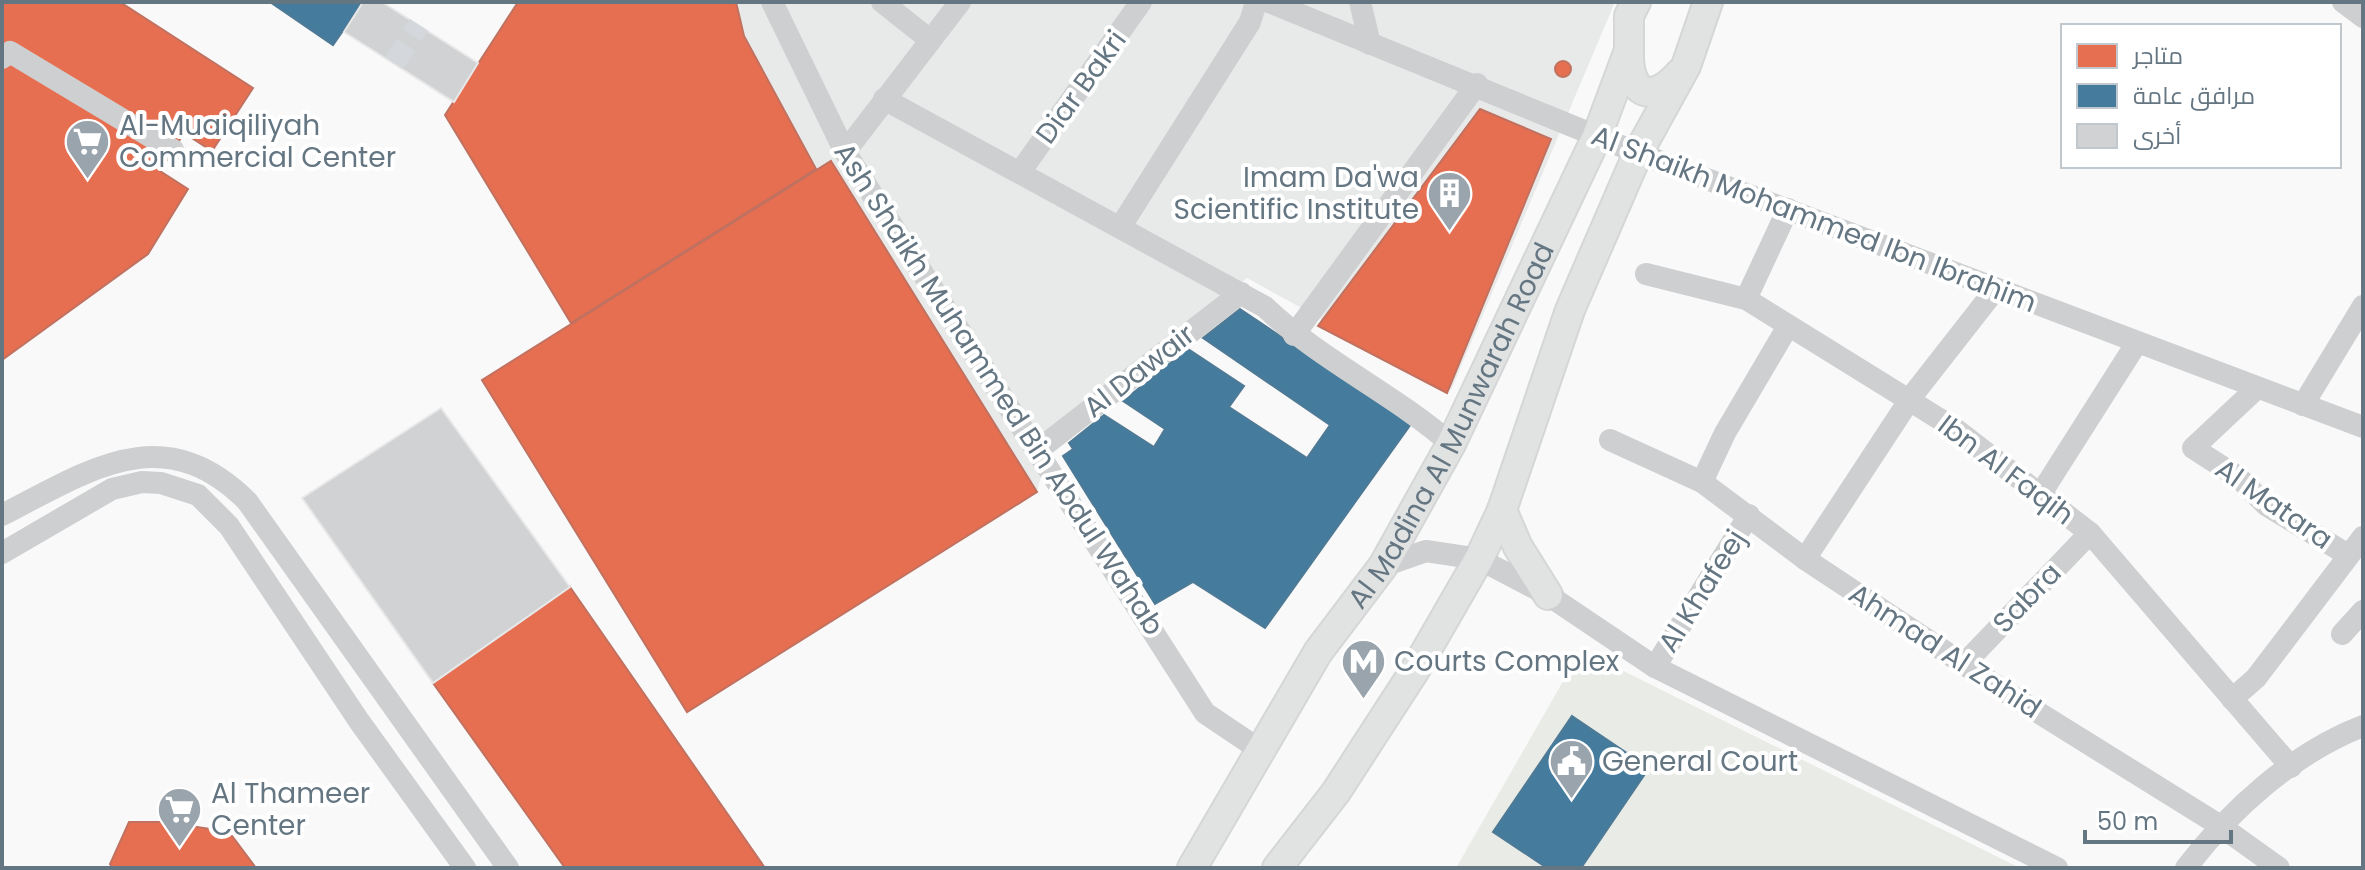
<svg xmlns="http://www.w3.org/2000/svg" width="2365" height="870" font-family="Poppins,Cairo,sans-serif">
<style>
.built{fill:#e8e9e9}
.green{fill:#e8ebe6}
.shops{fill:#e76f51;stroke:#c07160;stroke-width:2}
.public{fill:#457b9d;stroke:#4f7a95;stroke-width:2}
.building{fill:#d0d2d3;stroke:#e8e8e8;stroke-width:2}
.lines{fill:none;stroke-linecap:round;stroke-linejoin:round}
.minor-tunnel{stroke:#d4d8dc;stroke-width:22;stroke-dasharray:22 11;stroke-linecap:butt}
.major-casing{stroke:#d5d6d7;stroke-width:32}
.minor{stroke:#cecfd0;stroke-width:22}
.major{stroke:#e1e2e2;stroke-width:28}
.labels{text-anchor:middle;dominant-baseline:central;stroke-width:8;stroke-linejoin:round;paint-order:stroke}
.street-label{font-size:28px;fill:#657683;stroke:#fff}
.poi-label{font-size:28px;fill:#657683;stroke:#fff;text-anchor:start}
</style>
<rect width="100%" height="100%" fill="#f9f9f9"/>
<path class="built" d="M736,2h879l-164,388 -204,-112 -194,151 -16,63 -205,-331 -16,8 -72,-133z"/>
<path class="green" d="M1581,650l439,218h-564z"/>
<g class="shops">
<path d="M2,2h118l133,86 -41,63 -28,-18 -24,38 28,18 -40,65 -146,106z"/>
<path d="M518,2h218l8,34 72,133 -245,154 -126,-208z"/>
<circle cx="1563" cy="69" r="8"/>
<path d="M1480,109l71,30 -104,254 -129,-67z"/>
<path d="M831,161l206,331 -350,220 -205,-332z"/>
<path d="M570,587l195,281h-200l-132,-185z"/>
<path d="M129,822h36l64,10 27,36h-143l-3,-4z"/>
</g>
<g class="public">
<path d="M270,2h93l-30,43z"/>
<path d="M1240,309l171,115 -146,204 -72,-46 -38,22 -92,-148 10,-7 -4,-6 35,-28 50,32 11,-18 -42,-28 65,-52 56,37 -15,21 78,51 23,-33 -127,-87z"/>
<path d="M1572,716l77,52 -68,100h-34l-54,-36z"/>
</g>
<g class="building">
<path d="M363,2h19l96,61 -24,39 -110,-70z"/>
<path d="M441,408l129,179 -137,96 -131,-185z"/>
</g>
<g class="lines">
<path class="minor-tunnel" d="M394,63l25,-38"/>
<defs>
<g id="major">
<path d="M1629,51c-1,42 21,56 51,22"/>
<path d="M1502,510l16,37 30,48"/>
<path id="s1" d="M1192,868l126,-216 65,-86 68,-122 146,-308 32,-86v-34l7,-14"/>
<path d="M1277,868l59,-76 79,-122 64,-111 23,-49 68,-200 68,-157 48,-87 22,-64"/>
</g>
</defs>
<use href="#major" class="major-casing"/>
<g class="minor">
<path d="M772,2l73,150 360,561 55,37"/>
<path d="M882,2l48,38"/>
<path d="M1269,2l369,151 725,274"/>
<path d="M1360,2l10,42"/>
<path d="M2343,2l20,15"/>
<path d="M2,58l8,-6 163,98"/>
<path d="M884,99l381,208c56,54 128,86 186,137"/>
<path d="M845,152l115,-150"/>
<path d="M1020,172l121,-170"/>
<path d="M1121,226l129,-204 6,-20"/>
<path d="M1646,274l100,25 208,129 136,105 201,234"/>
<path d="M1746,299l42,-90"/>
<path d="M1294,335l183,-251"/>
<path d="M2257,388l-64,60 45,29 28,28 82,50"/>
<path d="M2303,405l60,-99"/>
<path d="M1610,440l92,42 103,77 210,139 204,127 60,43"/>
<path d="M1038,450l203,-157"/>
<path d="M1702,482l23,-49 63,-107"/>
<path d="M2040,495l96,-151"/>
<path d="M2,515c88,-45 161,-97 245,-14l261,367"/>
<path d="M2,553l110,-64 30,-7 19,1 37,12 31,31 130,195 106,147"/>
<path d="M1805,559l107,-163 83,-106"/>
<path d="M1383,566l43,-15 53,8 69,36 107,72 402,201"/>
<path d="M2342,634l21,-23"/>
<path d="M1964,664l126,-131"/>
<path d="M1655,667l94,-152"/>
<path d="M2232,699l24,-21 107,-141"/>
<path d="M2186,868c44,-58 107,-115 177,-142"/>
</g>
<use href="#major" class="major"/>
</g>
<defs>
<symbol id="supermarket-pin" viewBox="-11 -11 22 30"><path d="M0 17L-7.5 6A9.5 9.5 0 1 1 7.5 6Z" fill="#99a4ac" stroke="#fff"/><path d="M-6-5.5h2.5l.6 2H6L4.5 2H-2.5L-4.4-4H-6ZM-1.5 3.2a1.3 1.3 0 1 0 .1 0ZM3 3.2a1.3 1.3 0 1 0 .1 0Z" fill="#fff"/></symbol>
<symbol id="building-pin" viewBox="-11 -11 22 30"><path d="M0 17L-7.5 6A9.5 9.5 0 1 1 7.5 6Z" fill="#99a4ac" stroke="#fff"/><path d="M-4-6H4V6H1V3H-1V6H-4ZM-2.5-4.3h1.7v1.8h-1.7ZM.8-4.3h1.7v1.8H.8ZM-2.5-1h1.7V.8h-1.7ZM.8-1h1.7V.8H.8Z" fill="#fff"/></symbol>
<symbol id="metro-pin" viewBox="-11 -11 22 30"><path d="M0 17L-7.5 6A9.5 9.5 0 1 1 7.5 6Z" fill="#99a4ac" stroke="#fff"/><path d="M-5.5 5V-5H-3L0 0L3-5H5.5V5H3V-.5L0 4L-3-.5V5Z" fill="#fff"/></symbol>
<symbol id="civic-pin" viewBox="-11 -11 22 30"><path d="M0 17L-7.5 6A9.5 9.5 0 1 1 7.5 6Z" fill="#99a4ac" stroke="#fff"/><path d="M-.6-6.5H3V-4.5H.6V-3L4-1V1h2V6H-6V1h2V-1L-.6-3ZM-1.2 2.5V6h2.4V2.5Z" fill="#fff"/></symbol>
</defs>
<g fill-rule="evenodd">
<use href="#supermarket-pin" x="62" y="116" width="51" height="69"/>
<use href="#building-pin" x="1424" y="168" width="51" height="69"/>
<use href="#metro-pin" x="1338" y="636" width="51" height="69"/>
<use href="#civic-pin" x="1546" y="736" width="51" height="69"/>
<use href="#supermarket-pin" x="154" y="784" width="51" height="69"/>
</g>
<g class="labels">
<g class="street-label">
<text transform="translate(1081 87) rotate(-54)">Diar Bakri</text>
<text transform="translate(1814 219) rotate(21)">Al Shaikh Mohammed Ibn Ibrahim</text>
<text transform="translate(1139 371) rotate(-38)">Al Dawair</text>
<text transform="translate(999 389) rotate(57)">Ash Shaikh Muhammed Bin Abdul Wahab</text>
<text stroke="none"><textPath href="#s1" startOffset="514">Al Madina Al Munwarah Road</textPath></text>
<text transform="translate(2006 470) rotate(37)">Ibn Al Faqih</text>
<text transform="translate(2274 504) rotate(35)">Al Matara</text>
<text transform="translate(1702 591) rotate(-58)">Al Khafeej</text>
<text transform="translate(2027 598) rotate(-46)">Sabra</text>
<text transform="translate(1945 651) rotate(33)">Ahmad Al Zahid</text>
</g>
<g class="poi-label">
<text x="119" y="125">Al-Muaiqiliyah<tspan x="119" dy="32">Commercial Center</tspan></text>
<text x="1419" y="177" text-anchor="end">Imam Da'wa<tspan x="1419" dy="32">Scientific Institute</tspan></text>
<text x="1394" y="661">Courts Complex</text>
<text x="1602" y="761">General Court</text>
<text x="211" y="793">Al Thameer<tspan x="211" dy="32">Center</tspan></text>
</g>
</g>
<rect width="2365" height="870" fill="none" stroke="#657683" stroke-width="8"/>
<rect x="2061" y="24" width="280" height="144" fill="#ffffff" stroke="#c1c8cd" stroke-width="2"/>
<rect x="2077" y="44" width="40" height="24" fill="#e76f51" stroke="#c1c8cd" stroke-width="2"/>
<text x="2133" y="64" font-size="24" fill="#657683">متاجر</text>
<rect x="2077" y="84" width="40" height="24" fill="#457b9d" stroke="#c1c8cd" stroke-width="2"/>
<text x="2133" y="104" font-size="24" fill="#657683">مرافق عامة</text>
<rect x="2077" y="124" width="40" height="24" fill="#d0d2d3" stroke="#c1c8cd" stroke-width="2"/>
<text x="2133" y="144" font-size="24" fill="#657683">أخرى</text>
<path d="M2085 830v12h146v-12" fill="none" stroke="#657683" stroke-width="4"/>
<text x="2097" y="830" font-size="24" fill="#657683" stroke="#ffffff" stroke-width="6" paint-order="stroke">50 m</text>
</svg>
